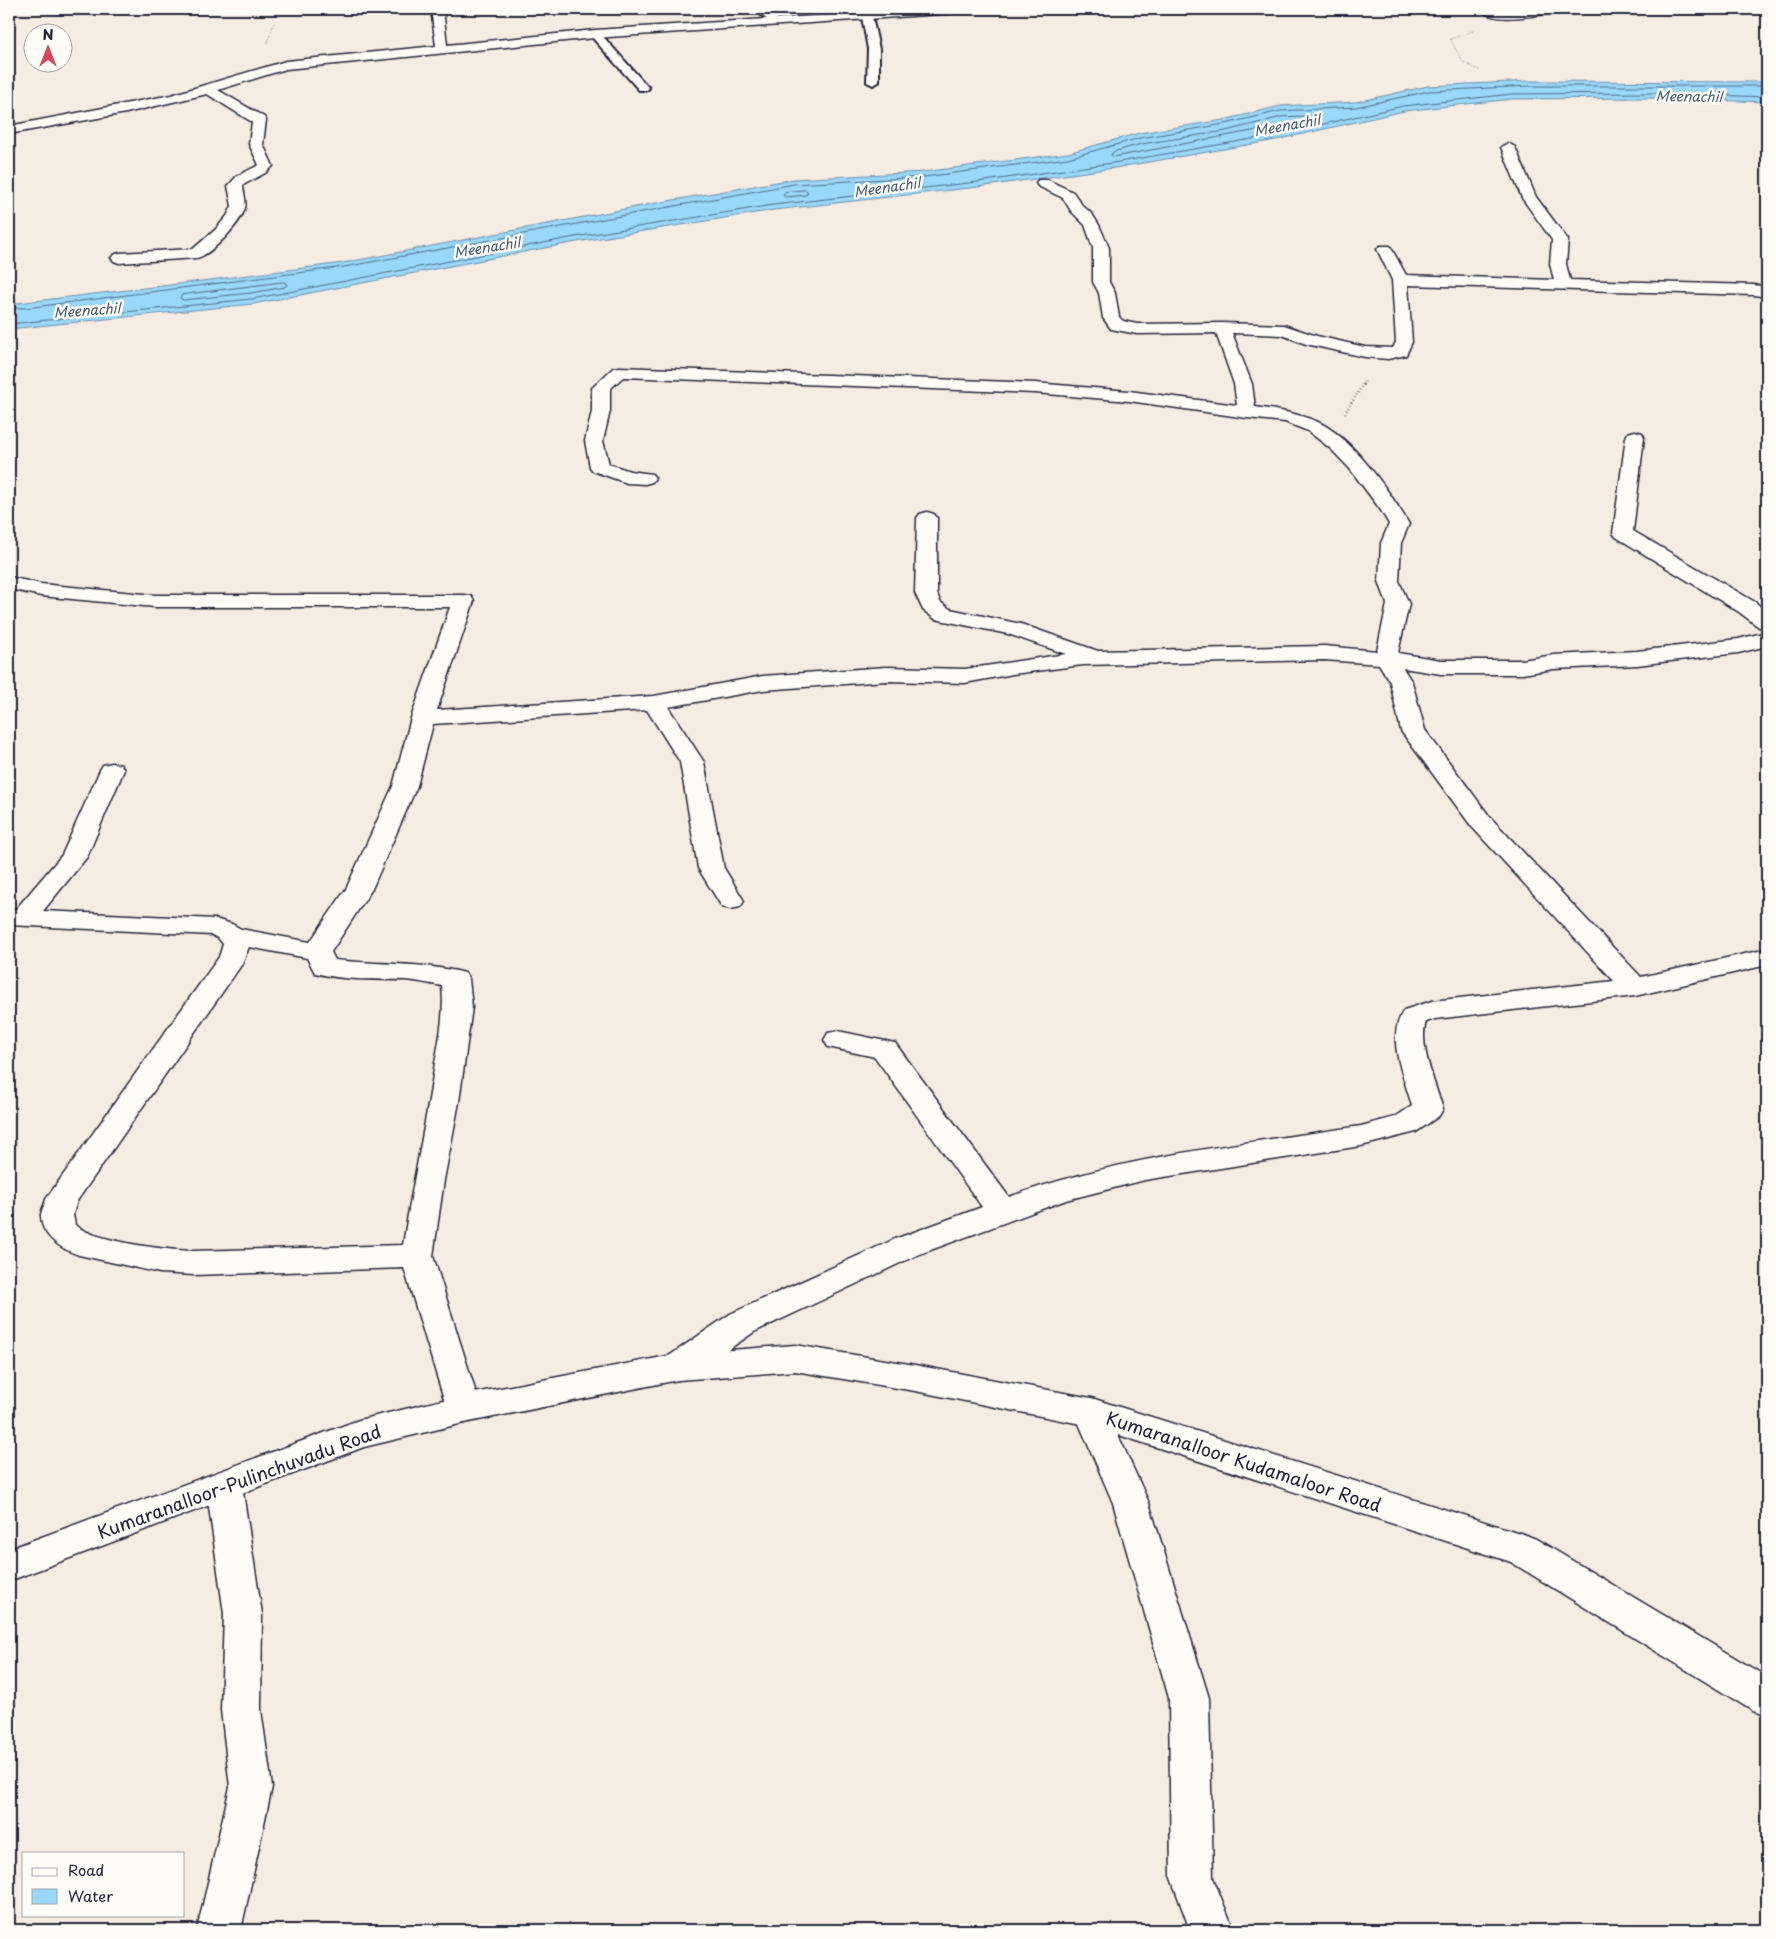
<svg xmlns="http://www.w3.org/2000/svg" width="1776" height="1939" font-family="'Playpen Sans',sans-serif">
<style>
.water{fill:#99d8fa;stroke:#698fae}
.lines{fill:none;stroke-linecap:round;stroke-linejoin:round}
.shore{stroke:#526b87;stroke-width:1}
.service-casing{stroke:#22223b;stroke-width:4}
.minor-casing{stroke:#22223b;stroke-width:3}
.secondary-casing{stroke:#22223b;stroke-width:3}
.path-far2{stroke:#22223b;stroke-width:1;stroke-dasharray:0.5 2;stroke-linecap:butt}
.path-far1{stroke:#22223b;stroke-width:2;stroke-dasharray:0.5 2;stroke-linecap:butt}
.path{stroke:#22223b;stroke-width:2.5;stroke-dasharray:0.5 2.5;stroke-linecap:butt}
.service{fill:#fdfcf7;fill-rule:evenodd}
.minor{fill:#fdfcf7;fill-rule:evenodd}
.secondary{fill:#fdfcf7;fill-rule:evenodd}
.labels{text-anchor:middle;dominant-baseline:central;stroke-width:5;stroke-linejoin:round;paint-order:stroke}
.far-water-label{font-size:14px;font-style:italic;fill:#465974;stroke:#fdfcf7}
.near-street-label{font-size:18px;fill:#22223b;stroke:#fdfcf7}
</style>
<rect width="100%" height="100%" fill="#f7ece2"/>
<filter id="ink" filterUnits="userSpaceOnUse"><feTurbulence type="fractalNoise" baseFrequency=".02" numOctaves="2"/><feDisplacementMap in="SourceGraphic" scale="10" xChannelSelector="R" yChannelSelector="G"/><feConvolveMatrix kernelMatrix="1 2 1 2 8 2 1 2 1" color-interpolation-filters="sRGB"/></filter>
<g filter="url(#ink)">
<path class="water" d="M1531,81l236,1v20l-114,-4 -141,1 -108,12 -128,29 -162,28 -136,19 -204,23 -198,32 -323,62 -244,25v-25l161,-19 173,-22 319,-61 132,-23 129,-7 145,-19 71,-20 85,-13 56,-14 76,-4 72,-16z"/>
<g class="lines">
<g class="shore">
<path d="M1309,116l3,2 -2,2 -196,37 -3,-2 2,-3 28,-8 85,-13 55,-14z"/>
<path d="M806,190l2,2 -2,3 -20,2 -3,-2 2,-3z"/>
<path d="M284,282l3,2 -2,3 -34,6 -68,7 -3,-2 2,-3z"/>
<path d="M9,308h17l318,-41 450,-83 130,-7 144,-19 72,-20 85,-14 55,-13 76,-4 73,-16 102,-5h236"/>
<path d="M9,324l243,-25 323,-62 198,-32 205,-23 135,-19 162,-28 128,-29 109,-12 141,-1 114,4"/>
</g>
<defs>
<g id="service">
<path d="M760,9h10v3l11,9 -1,2h-8l-11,-8z"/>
<path d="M867,14l5,3 7,32v33l-6,3 -6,-3 1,-33 -6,-32z"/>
<path d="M595,31l4,1 48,54 2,2 -2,2h-8l-48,-54 -1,-2z"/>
</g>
<g id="minor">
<path d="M431,9h12l4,36 148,-15 327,-21h54l-6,3 -375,26 -309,31 -68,21 46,27 2,3 -3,24 10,22 -6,6 -24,13c0,7 4,16 2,23 -4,15 -33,46 -48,50l-78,5 -5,-2 -3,-3 3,-3 5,-2 74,-4 22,-19 12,-14 5,-10 -4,-20 9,-10 22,-11 -10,-21 3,-22 -45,-28 -81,19 -117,21v-8l162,-31 115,-34 150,-15z"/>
<path d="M1535,9h18l-3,4 -4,1c-13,2 -51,8 -61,-1l6,-3z"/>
<path d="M1508,143l7,4 21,50 32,43 -2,24 4,16 184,5 13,2v10l-13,-2 -346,-10 4,57 -6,13 -18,4 -23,-2 -59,-13 -24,-9 -50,-2 20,51 3,23c22,3 42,6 63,15 34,15 72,70 91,102l-8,19 -2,38 10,23 -11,49 43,7h81l32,-5 83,-4 101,-12 29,-7v14l-29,7 -101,12 -83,4 -32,5h-81l-38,-6 9,14 13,48 65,87 151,160 126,-28v16l-132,31 -200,23 -9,3c-8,22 10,64 17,87l-4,7 -23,16 -55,14 -216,34 -79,20 -149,55 -99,47 -64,30 -64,44 -12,4 -12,-4 -5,-9 5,-9 64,-44 165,-75 87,-32 -107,-150 -47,-10 -4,-7 4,-7 10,-2 57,12 114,154c113,-41 233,-53 352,-71l34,-9 17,-11c-8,-30 -27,-68 -8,-96l28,-9 182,-20 -142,-154 -71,-96 -11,-49 -11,-18 -54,-4 -242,5 -70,9 -48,9 -79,-2 -123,9 -95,17 36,55 20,106 20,33 -4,6 -9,2 -9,-2 -24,-39 -18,-106 -33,-52 -214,14 -16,62 -45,103 -41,63 4,8c43,5 87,2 130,13l4,6 3,28 -13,95 -15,78 -11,76 48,153 -5,10 -12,4 -12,-4 -5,-10 -43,-141 -210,7 -34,-2 -81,-18c-18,-6 -39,-19 -38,-41 1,-5 4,-10 5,-15l173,-242 4,-13 -4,-5 -7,-4 -203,-10v-16h7l46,-54 38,-85 3,-5 9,-2 9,2 3,5 -37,87 -44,54 172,8 17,5 9,5 69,13 36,-53 47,-103 18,-68 39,-111h-295l-114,-11 -32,-7v-12l32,7 114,11h308l8,1 3,5 -37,109 217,-14 109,-20 123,-9 79,2 101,-15 -58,-20 -73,-15 -12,-9 -8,-17 2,-75 3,-4 7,-2 7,2 3,4v75l3,9 10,7 71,15 77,27 227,-5 52,5 10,-47 -8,-23 2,-38 8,-19 -9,-15 -30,-40 -19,-20 -23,-18 -23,-9 -38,-4 -118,-17 -94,-8 -412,-16 -13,12v22l-7,30 6,23 21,7 22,3 3,4 -3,4 -7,2 -18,-1 -34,-12 -3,-4 -5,-26 7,-30v-23l21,-20 6,-1 416,16 94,8 108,14 -3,-21 -18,-51 -79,1 -26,-5 -8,-11 -4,-25 -6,-11v-34l-8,-23 -14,-14 -8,-13 -25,-12 -2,-3 2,-3h10l25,12 9,13 10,9 7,11 10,23v34l6,11 4,24 4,4 14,3 85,-1 62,2 33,11 48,11 28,1 3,-6 -4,-62 -15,-31 3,-3h10l16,29 148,5 -4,-16 2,-24 -30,-42 -21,-51zM249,947l58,11 8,15c30,8 61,6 91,7 12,1 24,4 36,6 3,28 -3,55 -8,83 -9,59 -22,117 -31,176l-209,6c-28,-1 -98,-9 -119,-26l-2,-11 4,-13 165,-237z"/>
<path d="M1635,431l7,2 2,4 -11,94 122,71 12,10v16l-8,-1 -20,-15 -123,-75 -3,-4 13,-96 2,-4z"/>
<path d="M1091,1398l12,4 46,101 60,195 4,180 21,52h-44l-19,-52 -2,-180 -56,-195 -39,-91 5,-10z"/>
<path d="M224,1471l13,5 5,10 20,128 -1,96 11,77 -31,143h-44l33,-143 -9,-77 3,-96 -18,-128 5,-10z"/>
</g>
<path id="secondary" d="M795,1345l120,20 176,33 432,136 13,5 231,138v39l-14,-5 -242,-149 -420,-136 -176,-35 -120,-20 -117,9 -214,43 -100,24 -355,134v-32l350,-129 105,-25 214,-41z"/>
</defs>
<use href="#service" class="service-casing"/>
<use href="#minor" class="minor-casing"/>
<use href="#secondary" class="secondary-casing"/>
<g class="path-far2">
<path d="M1473,31l-23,8 13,23 16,8"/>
<path d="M267,43l7,-20"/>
</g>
<path class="path-far1" d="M1363,384l3,-4"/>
<path class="path" d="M1345,413l19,-30"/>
<use href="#service" class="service"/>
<use href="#minor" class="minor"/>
<use href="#secondary" class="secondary"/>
</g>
</g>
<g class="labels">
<g class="far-water-label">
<text transform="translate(1689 96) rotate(1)">Meenachil</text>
<text transform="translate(1287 125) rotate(-10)">Meenachil</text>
<text transform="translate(887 187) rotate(-8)">Meenachil</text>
<text transform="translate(487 247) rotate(-9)">Meenachil</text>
<text transform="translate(87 310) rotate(-4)">Meenachil</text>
</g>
<g class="near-street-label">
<text transform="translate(1244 1461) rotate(18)">Kumaranalloor Kudamaloor Road</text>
<text transform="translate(239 1481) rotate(-20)">Kumaranalloor-Pulinchuvadu Road</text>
</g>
</g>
<rect width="1776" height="1939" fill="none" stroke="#fdfcf7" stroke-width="30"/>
<rect x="15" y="15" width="1746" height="1909" fill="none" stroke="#22223b" stroke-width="2" filter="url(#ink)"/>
<rect x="22" y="1852" width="162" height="65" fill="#fdfcf7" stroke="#a5a5ac"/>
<rect x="32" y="1868" width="25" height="8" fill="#fdfcf7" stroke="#a5a5ac"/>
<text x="68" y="1876" font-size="15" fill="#22223b">Road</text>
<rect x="32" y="1889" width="25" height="15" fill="#99d8fa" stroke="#a5a5ac"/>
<text x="68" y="1902" font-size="15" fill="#22223b">Water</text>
<g transform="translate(48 48)"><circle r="24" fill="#fdfcf7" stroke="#a5a5ac"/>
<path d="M0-4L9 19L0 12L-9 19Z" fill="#d1495b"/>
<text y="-8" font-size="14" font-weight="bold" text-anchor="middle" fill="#22223b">N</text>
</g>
</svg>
